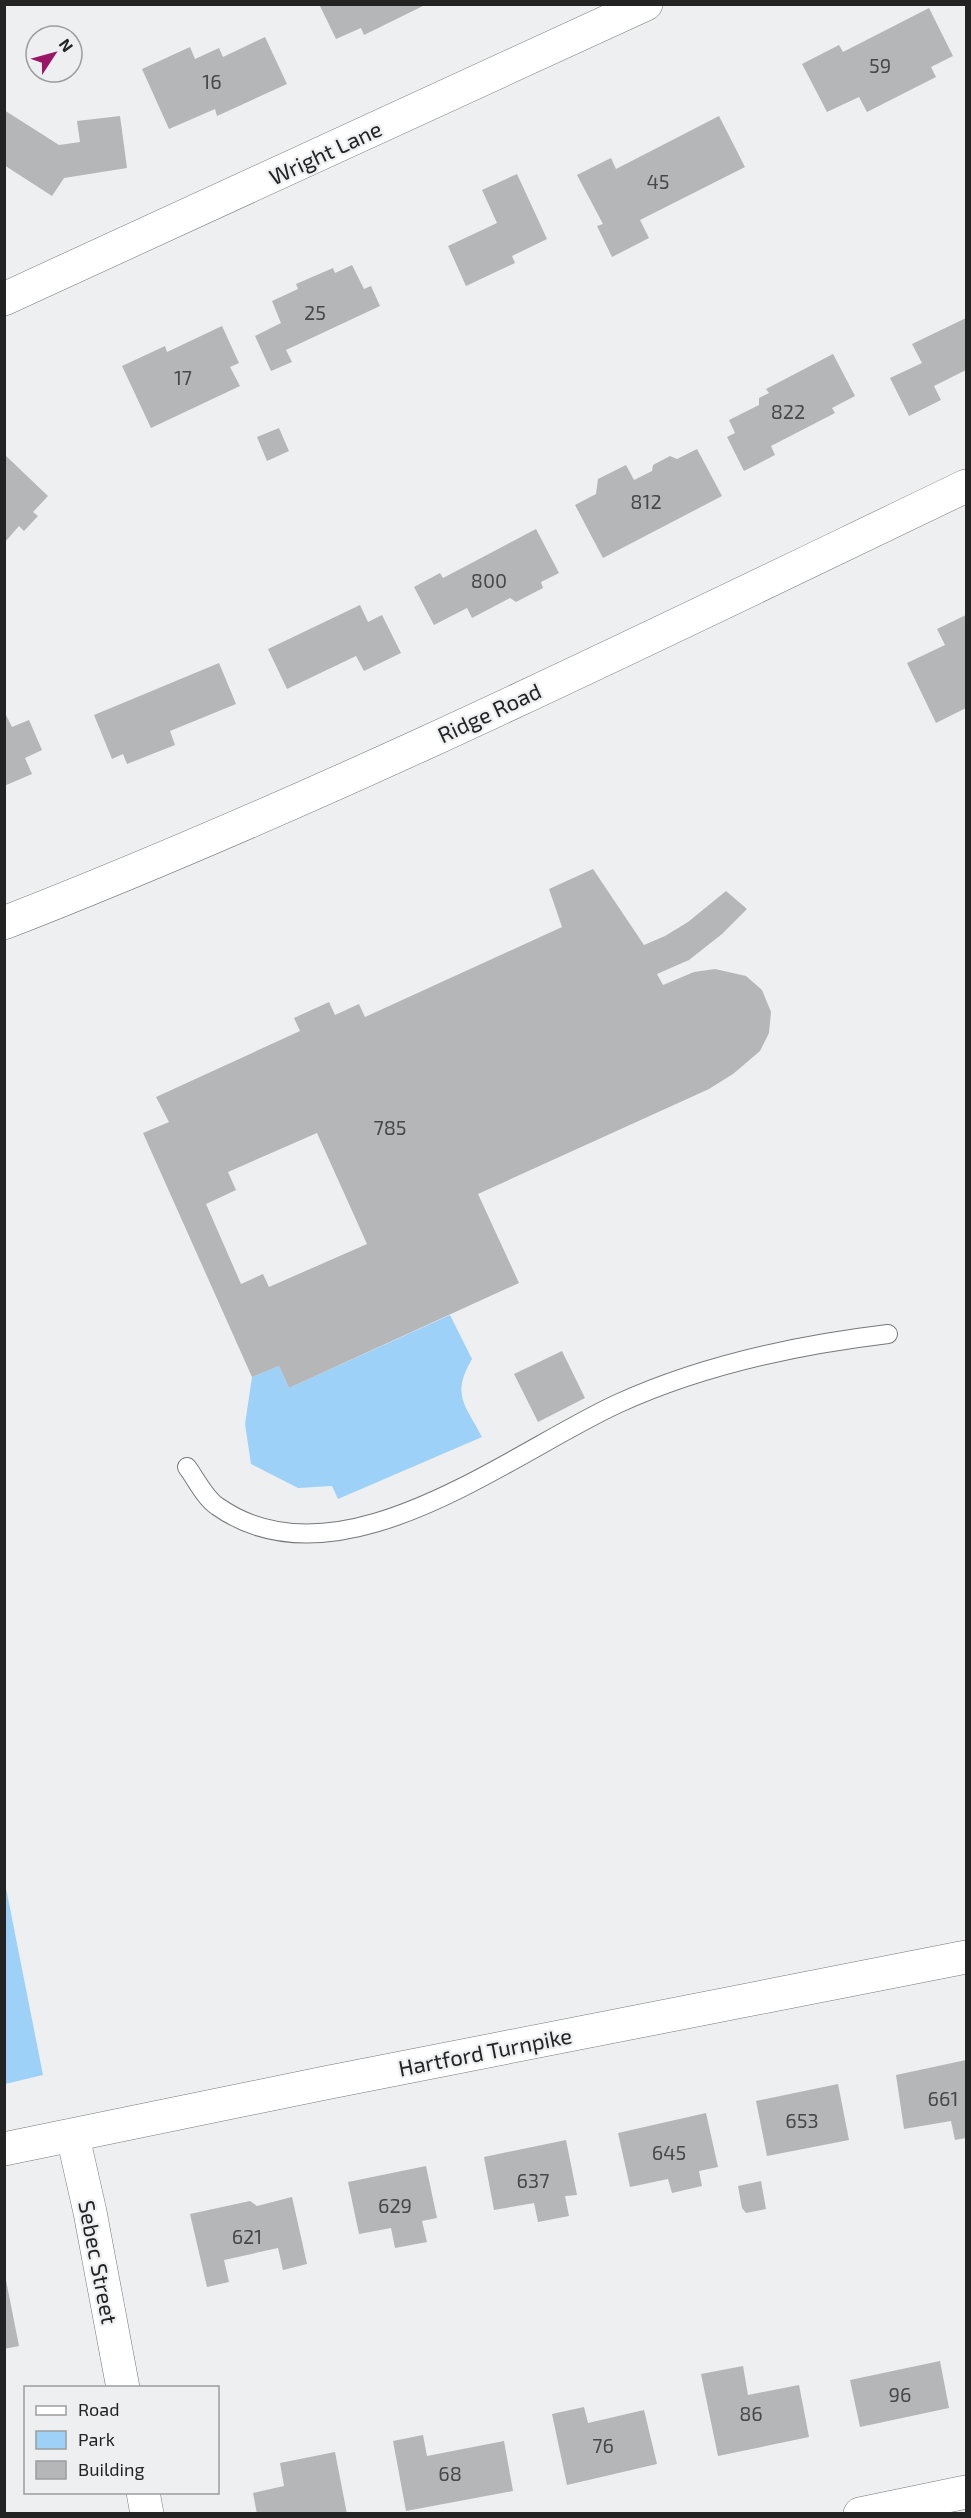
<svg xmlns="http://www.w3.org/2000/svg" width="971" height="2518" font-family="'Exo 2',sans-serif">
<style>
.green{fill:#9dd1f7}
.building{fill:#b5b6b7;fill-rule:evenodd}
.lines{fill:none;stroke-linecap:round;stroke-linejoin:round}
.service-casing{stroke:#777879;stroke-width:20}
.minor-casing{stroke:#777879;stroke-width:34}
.secondary-casing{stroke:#777879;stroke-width:34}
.service{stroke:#fff;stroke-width:18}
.minor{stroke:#fff;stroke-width:33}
.secondary{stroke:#fff;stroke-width:33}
.labels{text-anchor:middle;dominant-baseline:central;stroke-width:4.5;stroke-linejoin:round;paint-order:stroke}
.number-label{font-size:20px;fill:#484848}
.street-label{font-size:22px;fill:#232323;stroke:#eeeff0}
</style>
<rect width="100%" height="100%" fill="#eeeff0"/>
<g class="green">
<path d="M450,1315l22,44c-21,36 -7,45 10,78l-144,62 -6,-13 -34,2 -47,-24 -6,-40 7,-47 27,-11 10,22z"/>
<path d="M5,1883l38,192 -38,9h-1z"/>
</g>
<g class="building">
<path d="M323,4h104l-63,31 -3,-7 -25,11 -16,-33z"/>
<path d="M929,8l24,48 -22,11 5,10 -69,35 -8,-15 -32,15 -25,-48 37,-19 4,7z"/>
<path d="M265,37l22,47 -70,32 -2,-7 -46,20 -27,-60 48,-22 5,12 24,-11 4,9z"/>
<path d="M4,110l55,35 21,-3 -3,-21 43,-5 7,52 -63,10 -12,18 -48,-31z"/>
<path d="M719,116l26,51 -105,53 9,18 -37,19 -15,-31 6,-2 -26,-49 34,-17 5,11z"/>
<path d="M517,174l30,65 -35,17 3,7 -49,23 -18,-40 49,-23 -15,-33z"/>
<path d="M352,265l12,24 7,-3 9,20 -94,44 6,12 -21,9 -16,-35 26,-13 -9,-22 26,-12 -2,-5 37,-16 2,5z"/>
<path d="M966,318v52l-32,16 7,14 -32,16 -19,-38 32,-15 -10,-19z"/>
<path d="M222,326l17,37 -9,4 10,19 -89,42 -29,-62 43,-20 2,6z"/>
<path d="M833,354l22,42 -23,12 3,5 -64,33 4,9 -31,16 -17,-34 8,-4 -6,-13 30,-15v-7l10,-5 -3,-4z"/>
<path d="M279,428l10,23 -22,10 -10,-24z"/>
<path d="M697,449l25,47 -119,62 -28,-53 21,-11 2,-15 28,-14 8,15 18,-9 1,-6 17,-9 7,3z"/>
<path d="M5,455l43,41 -15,16 5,4 -14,15 -5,-5 -14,16z"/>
<path d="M536,529l23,44 -18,9 2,6 -27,14 -6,-4 -38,20 -5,-10 -33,17 -20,-38 26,-14 3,5z"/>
<path d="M360,605l8,17 14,-7 19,38 -37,18 -8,-15 -69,33 -19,-40z"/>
<path d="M966,615v93l-30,15 -29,-60 38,-18 -8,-16z"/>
<path d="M219,663l17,41 -66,27 5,14 -48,19 -4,-10 -11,5 -18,-44z"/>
<path d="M4,711l8,16 17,-7 13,30 -17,8 7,16 -28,12z"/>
<path d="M593,869l51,76 21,-9 23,-14 38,-31 21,18 -25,25 -33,26 -32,14 6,11 31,-13 21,-3 31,7 16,14 9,22 -2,21 -9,18 -27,23 -24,15 -231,105 41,89 -230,105 -10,-22 -27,11 -109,-244 26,-11 -13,-25 144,-66 -6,-13 35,-16 6,13 24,-11 6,13 197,-90 -13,-38zM317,1133l50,111 -98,43 -6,-13 -22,10 -35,-80 30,-14 -8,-18z"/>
<path d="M562,1351l23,47 -47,24 -24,-48z"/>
<path d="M966,2060v78l-11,2 -4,-19 -47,8 -8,-54z"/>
<path d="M838,2084l11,56 -82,16 -11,-55z"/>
<path d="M706,2113l12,54 -19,4 3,15 -30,7 -4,-14 -38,8 -12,-54z"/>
<path d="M566,2140l11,55 -12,1 4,20 -31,6 -4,-19 -40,7 -10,-53z"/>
<path d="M426,2166l11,52 -15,3 5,21 -32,6 -4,-20 -32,6 -11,-52z"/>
<path d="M761,2181l5,28 -20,4 -4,-5 -4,-22z"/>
<path d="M292,2197l15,67 -24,6 -5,-22 -54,12 5,22 -22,5 -17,-73 60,-13 7,5z"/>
<path d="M4,2270l15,76 -15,3z"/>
<path d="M940,2361l9,47 -89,19 -10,-47z"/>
<path d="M743,2366l5,29 51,-10 10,52 -91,19 -17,-82z"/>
<path d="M584,2407l4,16 56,-13 13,54 -90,21 -15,-71z"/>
<path d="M423,2435l4,21 77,-15 9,50 -107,20 -13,-70z"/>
<path d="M335,2452l12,62h-90l-4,-21 31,-7 -4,-23z"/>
</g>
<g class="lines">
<defs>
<path id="service" d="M187,1467c9,12 18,31 30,39 121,86 290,-51 400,-102 85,-39 179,-59 271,-70"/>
<g id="minor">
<path d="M4,299l642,-295"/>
<path d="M73,2137l17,75 33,176"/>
<path d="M143,2492l4,22"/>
<path d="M860,2514l106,-22"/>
</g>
<g id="secondary">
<path d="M4,923c328,-128 645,-285 962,-437"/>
<path d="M4,2149l321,-66 641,-126"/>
</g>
</defs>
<use href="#service" class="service-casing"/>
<use href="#minor" class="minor-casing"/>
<use href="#secondary" class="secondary-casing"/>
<use href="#service" class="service"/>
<use href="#minor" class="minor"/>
<use href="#secondary" class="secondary"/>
</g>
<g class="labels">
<g class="number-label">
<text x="880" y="65">59</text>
<text x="212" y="81">16</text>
<text x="658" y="181">45</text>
<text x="315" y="312">25</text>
<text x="183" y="377">17</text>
<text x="788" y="411">822</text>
<text x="646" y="501">812</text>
<text x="489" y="580">800</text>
<text x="390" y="1127">785</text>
<text x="943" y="2098">661</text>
<text x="802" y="2120">653</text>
<text x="669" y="2152">645</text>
<text x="533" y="2180">637</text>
<text x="395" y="2205">629</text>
<text x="247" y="2236">621</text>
<text x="900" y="2394">96</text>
<text x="751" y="2413">86</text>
<text x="603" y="2445">76</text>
<text x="450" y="2473">68</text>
</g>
<g class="street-label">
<text transform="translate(325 152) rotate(-25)">Wright Lane</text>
<text transform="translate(489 712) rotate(-25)">Ridge Road</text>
<text transform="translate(485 2051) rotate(-11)">Hartford Turnpike</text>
<text transform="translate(99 2262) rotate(79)">Sebec Street</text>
</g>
</g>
<rect width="971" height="2518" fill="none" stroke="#232323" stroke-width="12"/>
<rect x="24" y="2386" width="195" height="108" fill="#eeeff0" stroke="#9d9d9e" stroke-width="1.5"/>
<rect x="36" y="2406" width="30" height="9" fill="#ffffff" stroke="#9d9d9e" stroke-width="1.5"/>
<text x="78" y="2416" font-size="18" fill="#232323">Road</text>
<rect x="36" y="2431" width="30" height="18" fill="#9dd1f7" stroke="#9d9d9e" stroke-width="1.5"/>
<text x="78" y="2446" font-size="18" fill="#232323">Park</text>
<rect x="36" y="2461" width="30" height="18" fill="#b5b6b7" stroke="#9d9d9e" stroke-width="1.5"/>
<text x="78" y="2476" font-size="18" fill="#232323">Building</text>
<g transform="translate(54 54) rotate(54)"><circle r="28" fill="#eeeff0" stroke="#9d9d9e" stroke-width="1.5"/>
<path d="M0-4.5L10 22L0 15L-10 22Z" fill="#9c1668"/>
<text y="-9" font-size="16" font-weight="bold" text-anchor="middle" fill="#232323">N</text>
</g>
</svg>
